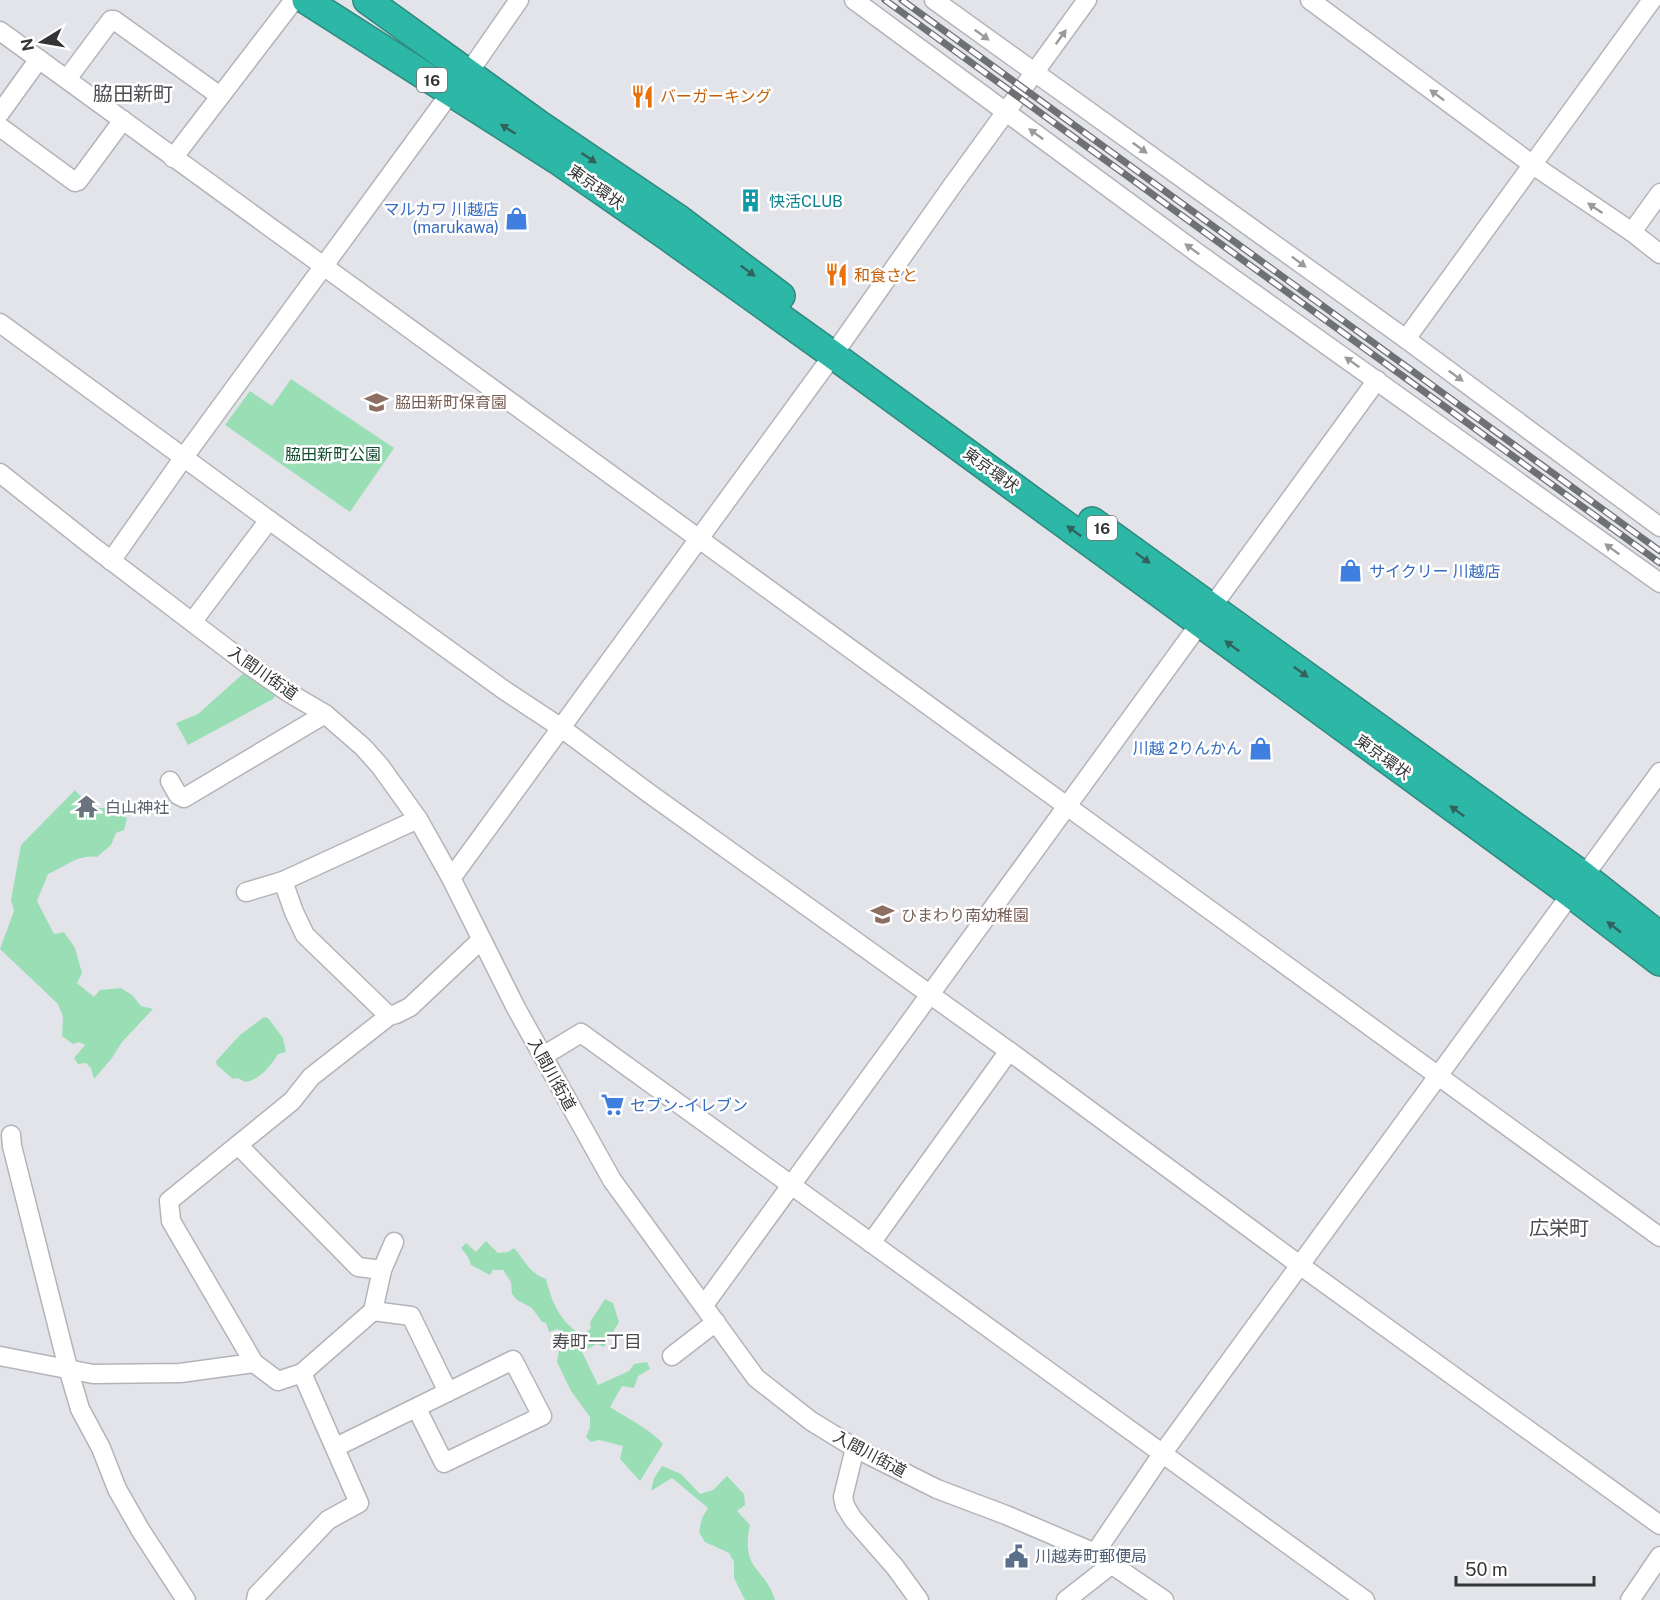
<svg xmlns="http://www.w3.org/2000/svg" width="1660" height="1600" font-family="'Public Sans','Noto Sans JP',sans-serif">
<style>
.green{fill:#9adeb6}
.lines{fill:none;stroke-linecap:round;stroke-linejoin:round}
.minor-casing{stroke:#b3b4b9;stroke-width:21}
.highway-casing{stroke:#2f897f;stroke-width:30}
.minor{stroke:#fff;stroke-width:18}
.highway{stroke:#2db7a6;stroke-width:27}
.rail-casing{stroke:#6f7074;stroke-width:7}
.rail{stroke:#fff;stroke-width:4.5;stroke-dasharray:14;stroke-linecap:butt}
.oneway{fill:#999a9a}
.oneway2{fill:#31625d}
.labels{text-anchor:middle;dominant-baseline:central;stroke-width:5;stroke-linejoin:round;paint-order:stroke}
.shield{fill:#fff;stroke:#707172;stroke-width:1.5}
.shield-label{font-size:15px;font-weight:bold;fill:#333436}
.food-label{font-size:16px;fill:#c56008;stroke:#fff;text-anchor:start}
.street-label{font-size:16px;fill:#333436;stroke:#fff}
.culture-label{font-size:16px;fill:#0d838f;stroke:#fff;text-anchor:start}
.shop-label{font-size:16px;fill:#366cbe;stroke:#fff;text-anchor:end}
.education-label{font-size:16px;fill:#785e54;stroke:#fff;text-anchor:start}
.park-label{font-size:16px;fill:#114c30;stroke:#fff}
.worship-label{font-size:16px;fill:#5b616d;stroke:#fff;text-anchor:start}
.service-label{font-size:16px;fill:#4e5e75;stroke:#fff;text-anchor:start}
.neighbourhood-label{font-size:18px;fill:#4d4d52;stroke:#fff}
.quarter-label{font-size:20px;fill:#4d4d52;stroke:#fff}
</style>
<rect width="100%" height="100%" fill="#e3e4ea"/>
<g class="green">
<path d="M291,379l103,69 -44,64 -125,-87 25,-34 22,15z"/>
<path d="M245,672l32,21 -4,6 -85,46 -12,-22 22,-9z"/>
<path d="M75,790l17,18h13l22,10 -3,12 -8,3 -5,12 -14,12c-19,-3 -32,10 -49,17l-11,27 17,33 10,-2 11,16 7,25 -5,10 17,14 6,-7 21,-2 11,7 9,11 12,3 -31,33 -10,16 -18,21 -3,-11 -5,-5 -8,1 -4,-6 11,-13 -6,-3 -6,2 -11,-8 1,-19 -5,-13 -58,-55 14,-38 -3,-11 10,-55z"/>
<path d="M264,1017l4,1 15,20 3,14 -8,2c-6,11 -20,27 -33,28l-7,-4 -5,1 -16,-14 -1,-4 24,-26z"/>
<path d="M486,1241l12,12 10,-1 6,-4c11,12 16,26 32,31 7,27 14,41 36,57l9,-8 -1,-6 15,-23 8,4 6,19 -15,25 -7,-3 -15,8 16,33 31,-14 5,-7 13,-2 3,7 -12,7 -4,12 -12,-2 -12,21c18,12 39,21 53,37l-23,37 -20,-22 3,-13 -24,-6 -8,2 -5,-5 4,-10v-10l-19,-26 -14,-29 4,-24 -3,-9 -9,3 -3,-9 -4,-1 -10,-14 -15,-8 -5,-6 -1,-12 -8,-12h-10l-3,5 -19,-10 -3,-8 -7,-9 5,-5 10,9z"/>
<path d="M662,1466l19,8 19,20 13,-4 14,-14 17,18 1,11 -8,6 13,14c-10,45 15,42 25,75h-30l-11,-22v-16l-5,-9 -24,-11 -6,-10 3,-14 6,-10 -36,-30 -21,13 3,-13z"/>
</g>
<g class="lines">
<defs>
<g id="minor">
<path d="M854,0l342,252 464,331"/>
<path d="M934,0l472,339 254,188"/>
<path d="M1310,0l223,165 99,67 28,22"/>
<path d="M0,31l1660,1206"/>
<path d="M469,72l50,-72"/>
<path d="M67,79l44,-59h3l106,76"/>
<path d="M0,113l39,-54"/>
<path d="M0,127l75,55 3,-1 45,-61"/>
<path d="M173,158l121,-158"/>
<path d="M1632,232l28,-39"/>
<path d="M0,323l269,197 235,170 56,37 90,67 359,257 292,215 359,259"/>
<path d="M1406,339l246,-339"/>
<path d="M0,473l92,73 154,117 45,31 34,20 38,33 17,19 38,53 32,57 66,132 96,172 144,198 55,43 44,27 82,41 69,26 89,38 69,47"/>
<path d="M111,561l73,-104 267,-365"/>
<path d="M193,621l76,-101"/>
<path d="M170,781l8,14 6,3 141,-84"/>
<path d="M450,876l5,-3 378,-518 119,-169 135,-186"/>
<path d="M283,881l11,31 11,23 84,81"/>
<path d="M246,892l37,-11 135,-62"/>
<path d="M543,1056l38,-23 784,567"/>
<path d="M11,1135l1,11 56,222 12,41 21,39 16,41 24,42 45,69"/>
<path d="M238,1145l120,122 24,3"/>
<path d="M871,1243l138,-192"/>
<path d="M704,1305l673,-925"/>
<path d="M373,1311l38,5 37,76"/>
<path d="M0,1356l93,18 87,-1 74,-10 24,18 24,-8"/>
<path d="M672,1356l44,-34"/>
<path d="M254,1363l-83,-142 -2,-20 123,-100 19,-24 78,-61 7,-2 14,-7 71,-67"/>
<path d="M336,1447l177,-87 29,56 -98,47 -27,-54"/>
<path d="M855,1448l-12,49 2,9 8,13 42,48 24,33"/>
<path d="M1095,1553l67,-99 498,-682"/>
<path d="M256,1600l1,-5 71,-75 31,-17 -57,-130 71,-62 9,-41 12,-28"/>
<path d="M1066,1600l46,-36"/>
<path d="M1630,1600l30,-44"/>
</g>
<g id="highway">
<path d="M306,0l251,160 111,77 165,118 738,539 89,68"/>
<path d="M367,0l173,125 139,94 102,77"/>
<path d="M1092,521l492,355 76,60"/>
</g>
</defs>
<use href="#minor" class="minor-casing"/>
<use href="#highway" class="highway-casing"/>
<use href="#minor" class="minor"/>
<use href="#highway" class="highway"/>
<defs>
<g id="rail">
<path d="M885,0l775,563"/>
<path d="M902,0l758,551"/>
</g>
</defs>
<use href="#rail" class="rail-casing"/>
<use href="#rail" class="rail"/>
</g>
<defs><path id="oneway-solid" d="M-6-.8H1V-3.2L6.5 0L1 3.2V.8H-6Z" transform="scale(1.5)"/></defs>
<g class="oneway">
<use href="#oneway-solid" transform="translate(982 35) rotate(36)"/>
<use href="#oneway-solid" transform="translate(1061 37) rotate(-54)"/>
<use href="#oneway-solid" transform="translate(1437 95) rotate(-143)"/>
<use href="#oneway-solid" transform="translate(1036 134) rotate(-144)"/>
<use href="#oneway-solid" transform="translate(1140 148) rotate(36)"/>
<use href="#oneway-solid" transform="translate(1595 208) rotate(-146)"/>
<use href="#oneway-solid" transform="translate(1192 249) rotate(-144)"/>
<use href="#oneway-solid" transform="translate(1299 262) rotate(37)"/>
<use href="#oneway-solid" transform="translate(1352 362) rotate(-145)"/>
<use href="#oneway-solid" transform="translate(1456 376) rotate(36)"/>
<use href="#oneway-solid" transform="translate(1612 549) rotate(-144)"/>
</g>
<g class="oneway2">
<use href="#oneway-solid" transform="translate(508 129) rotate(-148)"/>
<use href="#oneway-solid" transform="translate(589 158) rotate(34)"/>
<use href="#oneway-solid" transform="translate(748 271) rotate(37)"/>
<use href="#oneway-solid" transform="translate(1074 531) rotate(-144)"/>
<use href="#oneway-solid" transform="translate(1143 558) rotate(36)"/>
<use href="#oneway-solid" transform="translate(1232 646) rotate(-144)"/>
<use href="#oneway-solid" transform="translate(1301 672) rotate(36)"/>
<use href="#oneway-solid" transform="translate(1457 811) rotate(-144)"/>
<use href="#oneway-solid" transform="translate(1614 927) rotate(-142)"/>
</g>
<defs>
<symbol id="restaurant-bare" viewBox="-9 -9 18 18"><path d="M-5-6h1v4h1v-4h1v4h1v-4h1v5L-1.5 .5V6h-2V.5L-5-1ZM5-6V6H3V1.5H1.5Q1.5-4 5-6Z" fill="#e8710a" stroke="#fff" stroke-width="2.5" paint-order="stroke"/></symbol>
<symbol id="building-bare" viewBox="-9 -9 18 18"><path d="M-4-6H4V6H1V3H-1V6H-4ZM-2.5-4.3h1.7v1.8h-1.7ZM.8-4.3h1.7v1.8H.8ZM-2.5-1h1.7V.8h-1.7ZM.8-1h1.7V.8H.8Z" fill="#0f9aa8" stroke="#fff" stroke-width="2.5" paint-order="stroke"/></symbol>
<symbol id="shop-bare" viewBox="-9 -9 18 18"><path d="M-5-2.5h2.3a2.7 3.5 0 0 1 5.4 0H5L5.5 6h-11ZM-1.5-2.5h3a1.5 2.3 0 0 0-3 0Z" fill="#3f7fe0" stroke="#fff" stroke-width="2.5" paint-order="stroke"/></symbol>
<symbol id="school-bare" viewBox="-9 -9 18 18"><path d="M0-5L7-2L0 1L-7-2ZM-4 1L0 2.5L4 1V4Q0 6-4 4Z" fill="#8d6e63" stroke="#fff" stroke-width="2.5" paint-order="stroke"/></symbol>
<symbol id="temple-bare" viewBox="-9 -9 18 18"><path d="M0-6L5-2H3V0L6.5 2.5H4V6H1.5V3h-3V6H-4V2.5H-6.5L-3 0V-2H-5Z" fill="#6b7280" stroke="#fff" stroke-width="2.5" paint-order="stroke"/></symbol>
<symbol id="supermarket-bare" viewBox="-9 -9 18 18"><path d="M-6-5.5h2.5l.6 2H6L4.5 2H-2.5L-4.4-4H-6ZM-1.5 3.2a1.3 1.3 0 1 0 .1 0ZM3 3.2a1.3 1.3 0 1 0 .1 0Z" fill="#3f7fe0" stroke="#fff" stroke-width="2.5" paint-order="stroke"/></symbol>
<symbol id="civic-bare" viewBox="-9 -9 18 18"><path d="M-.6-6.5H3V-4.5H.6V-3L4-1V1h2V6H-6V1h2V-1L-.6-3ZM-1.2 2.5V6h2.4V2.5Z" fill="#5c6f8a" stroke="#fff" stroke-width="2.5" paint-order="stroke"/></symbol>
</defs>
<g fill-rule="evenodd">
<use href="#restaurant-bare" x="626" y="80" width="33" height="33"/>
<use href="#building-bare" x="734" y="184" width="33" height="33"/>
<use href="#shop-bare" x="500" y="202" width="33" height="33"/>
<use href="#restaurant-bare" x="820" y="258" width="33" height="33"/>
<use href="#school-bare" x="360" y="386" width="33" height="33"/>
<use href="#shop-bare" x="1334" y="554" width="33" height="33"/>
<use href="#shop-bare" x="1244" y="732" width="33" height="33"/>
<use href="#temple-bare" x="70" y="790" width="33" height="33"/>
<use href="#school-bare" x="866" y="898" width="33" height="33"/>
<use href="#supermarket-bare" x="596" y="1088" width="33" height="33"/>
<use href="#civic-bare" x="1000" y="1540" width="33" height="33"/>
</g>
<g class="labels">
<g class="shield">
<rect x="417" y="68" width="30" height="24" rx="4.5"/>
<rect x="1087" y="516" width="30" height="24" rx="4.5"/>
</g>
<g class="shield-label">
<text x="432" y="80">16</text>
<text x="1102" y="528">16</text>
</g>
<g class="food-label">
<text x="660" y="96">バーガーキング</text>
<text x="854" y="275">和食さと</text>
</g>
<g class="street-label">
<text transform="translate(596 187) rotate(35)">東京環状</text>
<text transform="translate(991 470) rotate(36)">東京環状</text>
<text transform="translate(263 673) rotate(35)">入間川街道</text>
<text transform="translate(1383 757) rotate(36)">東京環状</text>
<text transform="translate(552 1074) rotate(61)">入間川街道</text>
<text transform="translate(870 1454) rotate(28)">入間川街道</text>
</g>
<g class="culture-label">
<text x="769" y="201">快活CLUB</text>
</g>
<g class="shop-label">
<text x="499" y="209">マルカワ 川越店<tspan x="499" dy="18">(marukawa)</tspan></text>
<text x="1369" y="571" text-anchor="start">サイクリー 川越店</text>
<text x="1242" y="748">川越 2りんかん</text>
<text x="630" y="1105" text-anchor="start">セブン-イレブン</text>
</g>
<g class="education-label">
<text x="395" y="402">脇田新町保育園</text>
<text x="901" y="915">ひまわり南幼稚園</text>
</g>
<g class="park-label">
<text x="333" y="454">脇田新町公園</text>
</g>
<g class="worship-label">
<text x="105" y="807">白山神社</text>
</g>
<g class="service-label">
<text x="1035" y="1556">川越寿町郵便局</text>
</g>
<g class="neighbourhood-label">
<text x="597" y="1341">寿町一丁目</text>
</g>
<g class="quarter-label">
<text x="133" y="94">脇田新町</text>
<text x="1559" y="1228">広栄町</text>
</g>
</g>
<g transform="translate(42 42) rotate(259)" stroke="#ffffff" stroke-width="4.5" paint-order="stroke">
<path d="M0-4.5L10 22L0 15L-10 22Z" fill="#333436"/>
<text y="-9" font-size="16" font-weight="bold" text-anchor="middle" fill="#333436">N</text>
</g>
<path d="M1456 1576v9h138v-9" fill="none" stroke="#333436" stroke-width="3"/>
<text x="1465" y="1576" font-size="18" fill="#333436" stroke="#ffffff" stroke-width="4.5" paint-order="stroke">50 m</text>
</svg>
